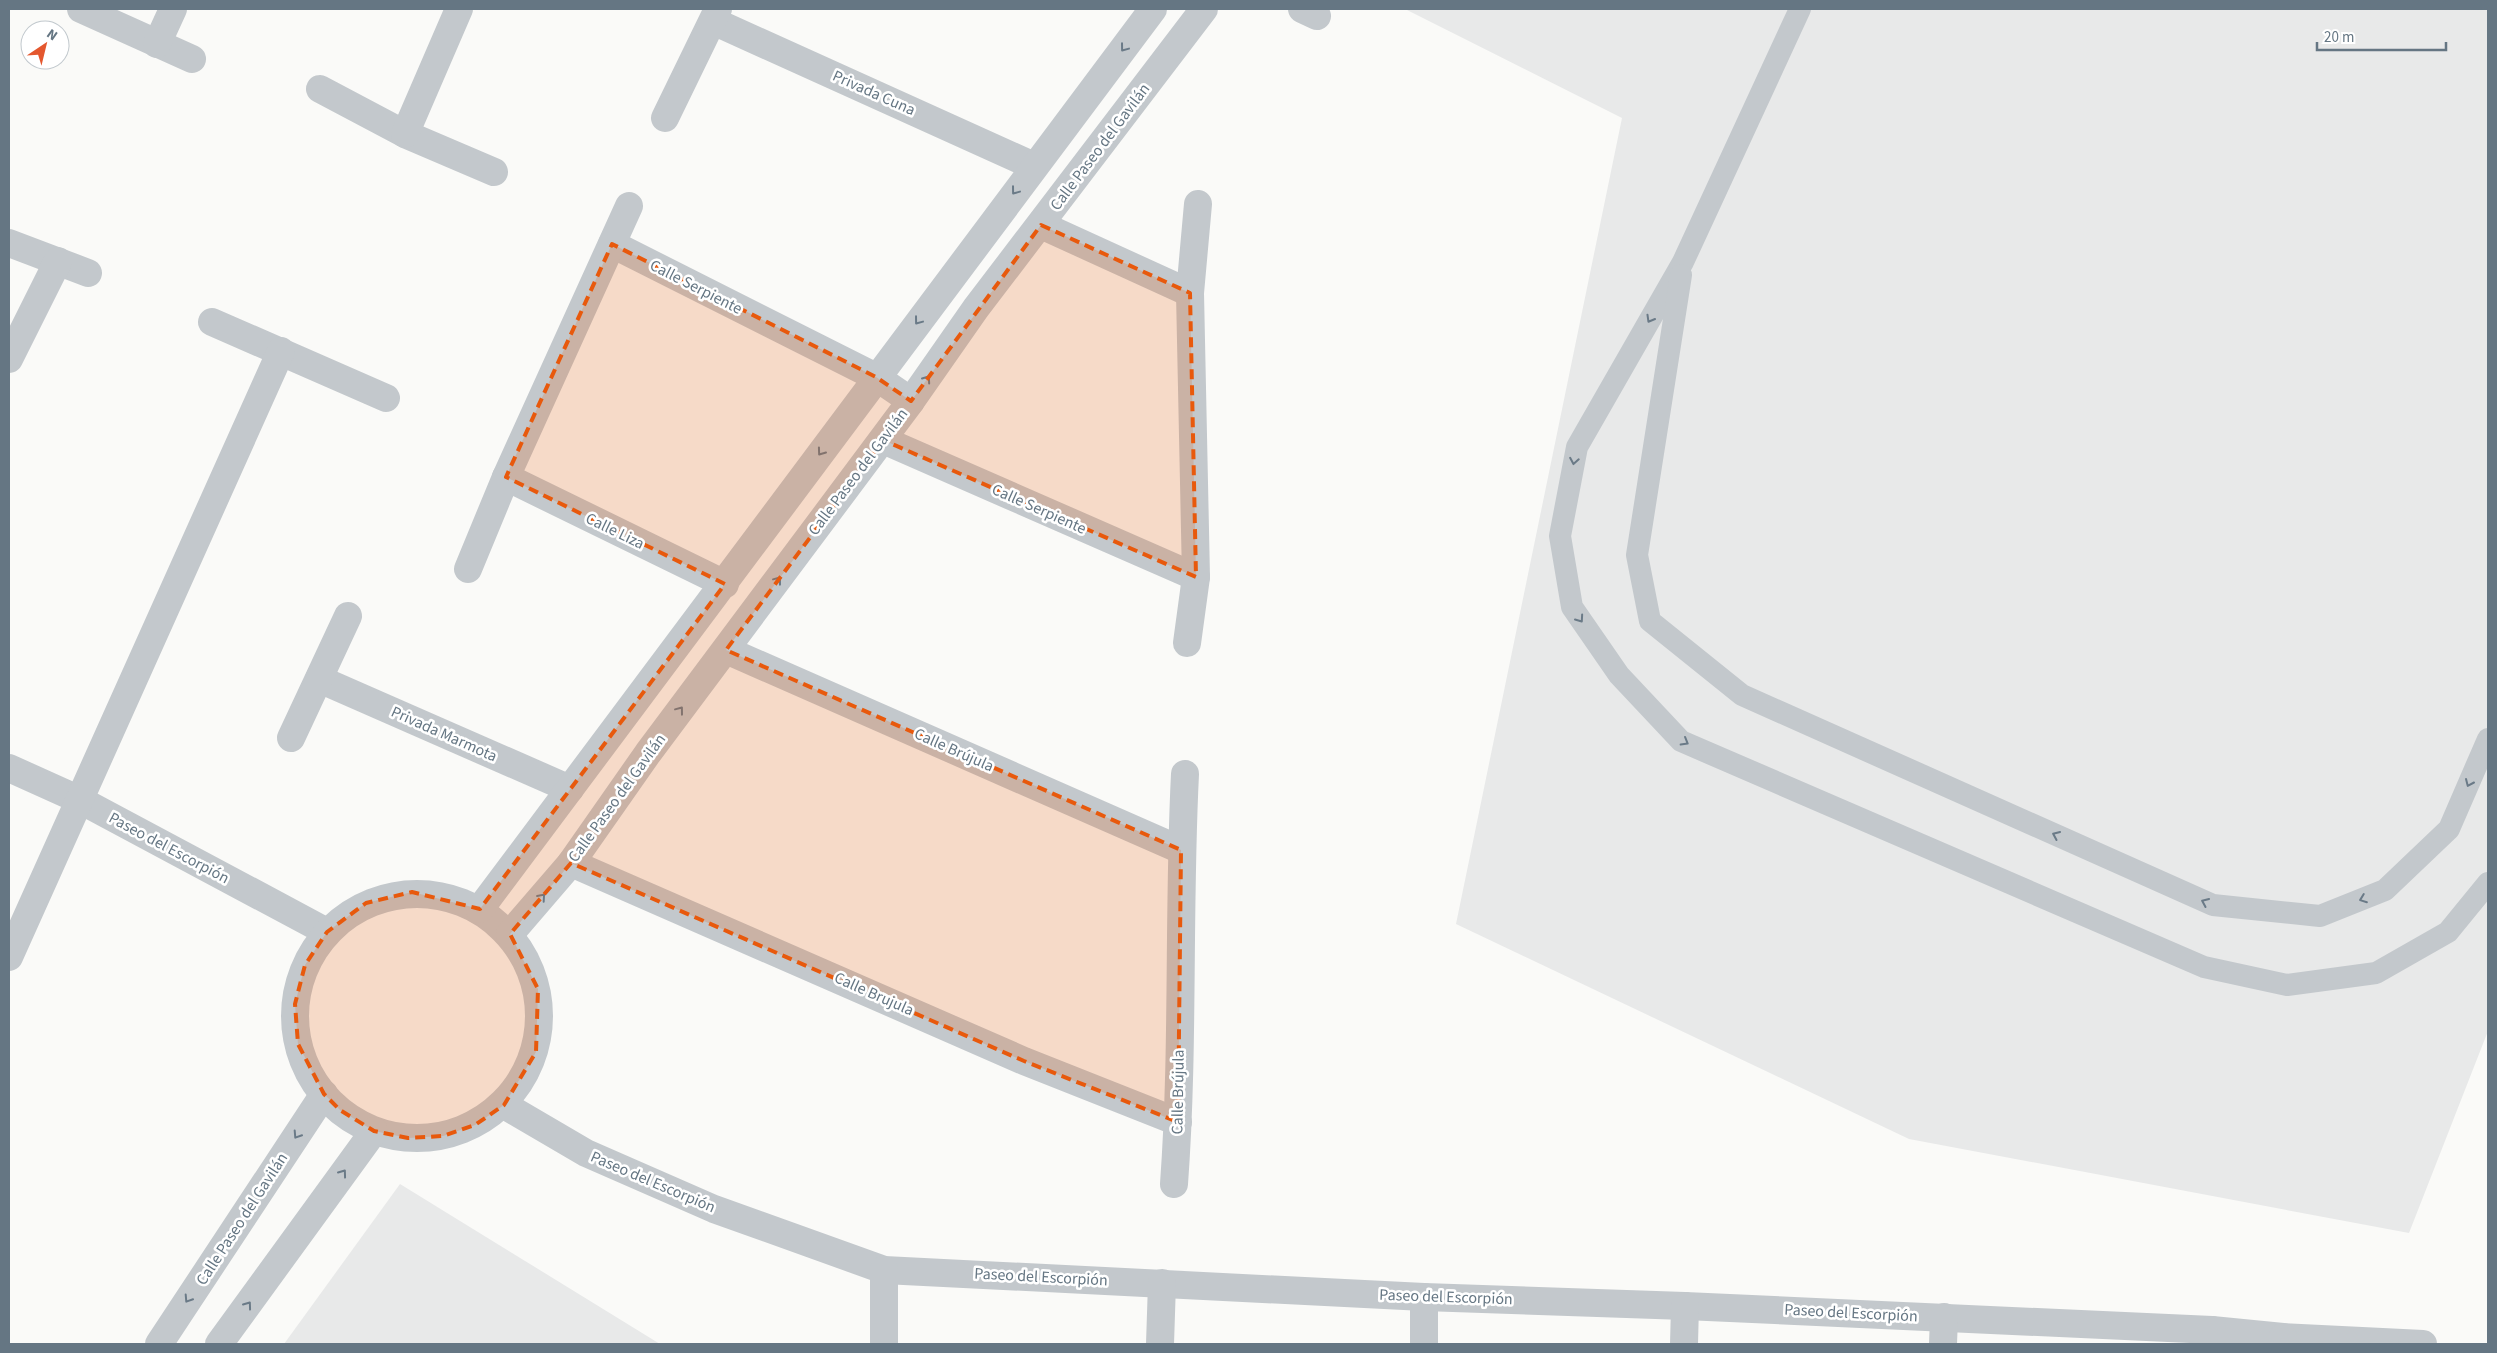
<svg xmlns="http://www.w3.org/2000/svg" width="2497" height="1353" font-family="'Source Sans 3',sans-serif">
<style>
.built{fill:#e8e9e9}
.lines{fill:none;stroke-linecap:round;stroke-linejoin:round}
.service{stroke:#c3c8cc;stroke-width:22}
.minor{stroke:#c3c8cc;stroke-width:28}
.tertiary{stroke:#c3c8cc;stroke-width:28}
.oneway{stroke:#6a7a87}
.marked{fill:#e8590c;fill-opacity:0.2;stroke:#e8590c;stroke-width:4;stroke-dasharray:10 6;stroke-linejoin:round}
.labels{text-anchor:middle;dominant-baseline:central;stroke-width:5;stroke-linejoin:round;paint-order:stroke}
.street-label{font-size:16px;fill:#657683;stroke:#fff}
</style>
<rect width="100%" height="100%" fill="#fafaf8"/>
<g class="built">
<path d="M1405,9h1083v1022l-79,202 -500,-94 -453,-215 166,-806z"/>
<path d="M400,1184l260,160h-376z"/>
</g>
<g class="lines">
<g class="service">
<path d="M1800,9l-117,253 -106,185 -17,89 12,71 47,68 62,66 523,226 83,18 89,-12 72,-41 40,-49"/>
<path d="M1681,275l-44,280 13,66 92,74 471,210 107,11 65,-26 64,-61 39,-90"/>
</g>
<g class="minor">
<path d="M81,9l111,50"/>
<path d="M1302,9l15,7"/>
<path d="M713,21l321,145"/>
<path d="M157,44l16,-35"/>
<path d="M320,89l85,45 89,38"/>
<path d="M665,118l53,-109"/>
<path d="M405,134l54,-125"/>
<path d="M1041,225l149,68"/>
<path d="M9,243l79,30"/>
<path d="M612,244l264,133 35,24"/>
<path d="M212,322l174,76"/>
<path d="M9,359l49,-98"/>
<path d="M883,440l313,137"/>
<path d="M506,477l219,107"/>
<path d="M468,569l38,-92 123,-271"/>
<path d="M1187,643l9,-66 -6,-284 8,-89"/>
<path d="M726,650l455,200"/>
<path d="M319,679l251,110"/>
<path d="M291,738l57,-122"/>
<path d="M9,768l71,32 247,132"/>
<path d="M571,863l453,198 154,61"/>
<circle cx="417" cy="1016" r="122"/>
<path d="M480,909l673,-900"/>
<path d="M510,934l61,-71 77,-110 263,-352 65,-93 228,-299"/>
<path d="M9,957l272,-606"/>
<path d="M504,1105l82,48 128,56 170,61 540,27 261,9 527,24 71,7 140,7"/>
<path d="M1174,1184c10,-136 4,-273 11,-410"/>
<path d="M1424,1297v47"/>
<path d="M884,1344v-74"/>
<path d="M1160,1344l2,-61"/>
<path d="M1684,1344l1,-38"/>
<path d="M1943,1344l1,-27"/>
</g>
<g class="tertiary">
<path d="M159,1344l165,-250"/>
<path d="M219,1344l155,-213"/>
<path d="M2212,1344v-14"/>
<path d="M2283,1344v-7"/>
</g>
</g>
<defs><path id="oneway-chevron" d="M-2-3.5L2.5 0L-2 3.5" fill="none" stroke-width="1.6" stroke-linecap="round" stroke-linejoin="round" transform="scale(1.25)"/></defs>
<g class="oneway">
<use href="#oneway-chevron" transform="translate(1124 48) rotate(127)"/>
<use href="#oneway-chevron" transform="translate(1015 191) rotate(127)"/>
<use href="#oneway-chevron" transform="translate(1650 319) rotate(120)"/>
<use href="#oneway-chevron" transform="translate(918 321) rotate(127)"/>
<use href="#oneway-chevron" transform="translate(927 379) rotate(-55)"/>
<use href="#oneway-chevron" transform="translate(821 452) rotate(126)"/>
<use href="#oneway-chevron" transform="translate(1574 461) rotate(100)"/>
<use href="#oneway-chevron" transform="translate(778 580) rotate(-53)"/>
<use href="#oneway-chevron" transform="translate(1580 619) rotate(55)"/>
<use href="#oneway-chevron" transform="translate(680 710) rotate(-53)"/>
<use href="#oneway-chevron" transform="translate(1685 742) rotate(30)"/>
<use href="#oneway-chevron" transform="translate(2469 783) rotate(114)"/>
<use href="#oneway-chevron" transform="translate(2056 835) rotate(-156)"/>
<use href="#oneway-chevron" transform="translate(542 897) rotate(-49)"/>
<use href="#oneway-chevron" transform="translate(2363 899) rotate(159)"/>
<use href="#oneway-chevron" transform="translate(2205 902) rotate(-156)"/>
<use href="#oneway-chevron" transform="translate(297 1135) rotate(123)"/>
<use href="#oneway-chevron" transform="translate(343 1173) rotate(-54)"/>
<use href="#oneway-chevron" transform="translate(188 1299) rotate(123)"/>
<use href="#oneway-chevron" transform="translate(248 1305) rotate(-54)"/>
</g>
<path class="marked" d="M1041,225l149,68 6,284 -313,-137 -157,210 455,200 -3,272 -154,-61 -453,-198 -61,71 28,55 -2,63 -32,53 -29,20 -32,11 -35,2 -34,-7 -34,-21 -16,-16 -26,-50 -3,-40 10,-39 22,-33 39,-29 46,-11 68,17 245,-325 -219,-107 106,-233 264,133 35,24z"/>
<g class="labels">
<g class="street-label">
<text transform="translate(874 93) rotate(24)">Privada Cuna</text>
<text transform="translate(1100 147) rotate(-53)">Calle Paseo del Gavilán</text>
<text transform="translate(696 287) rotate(27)">Calle Serpiente</text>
<text transform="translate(858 472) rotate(-53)">Calle Paseo del Gavilán</text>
<text transform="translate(1039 509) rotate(24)">Calle Serpiente</text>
<text transform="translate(615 531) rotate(26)">Calle Liza</text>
<text transform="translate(444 734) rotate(24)">Privada Marmota</text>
<text transform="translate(954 750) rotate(24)">Calle Brújula</text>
<text transform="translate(617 798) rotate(-54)">Calle Paseo del Gavilán</text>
<text transform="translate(169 848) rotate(28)">Paseo del Escorpión</text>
<text transform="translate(874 994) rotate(24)">Calle Brujula</text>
<text transform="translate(1178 1092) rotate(-89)">Calle Brújula</text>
<text transform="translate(653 1182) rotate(23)">Paseo del Escorpión</text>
<text transform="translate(242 1219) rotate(-57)">Calle Paseo del Gavilán</text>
<text transform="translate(1041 1277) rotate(3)">Paseo del Escorpión</text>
<text transform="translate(1446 1297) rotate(2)">Paseo del Escorpión</text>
<text transform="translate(1851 1313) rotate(3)">Paseo del Escorpión</text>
</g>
</g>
<rect width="2497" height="1353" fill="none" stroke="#657683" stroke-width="20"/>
<g transform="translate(45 45) rotate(35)"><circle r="24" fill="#ffffff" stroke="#c1c8cd"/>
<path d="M0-4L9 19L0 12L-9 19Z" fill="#e4572e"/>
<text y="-8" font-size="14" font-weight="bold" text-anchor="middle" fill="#657683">N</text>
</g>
<path d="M2317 42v8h129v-8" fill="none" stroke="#657683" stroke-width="2.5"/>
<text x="2324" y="42" font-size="15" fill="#657683" stroke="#ffffff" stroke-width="4" paint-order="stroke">20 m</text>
</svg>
